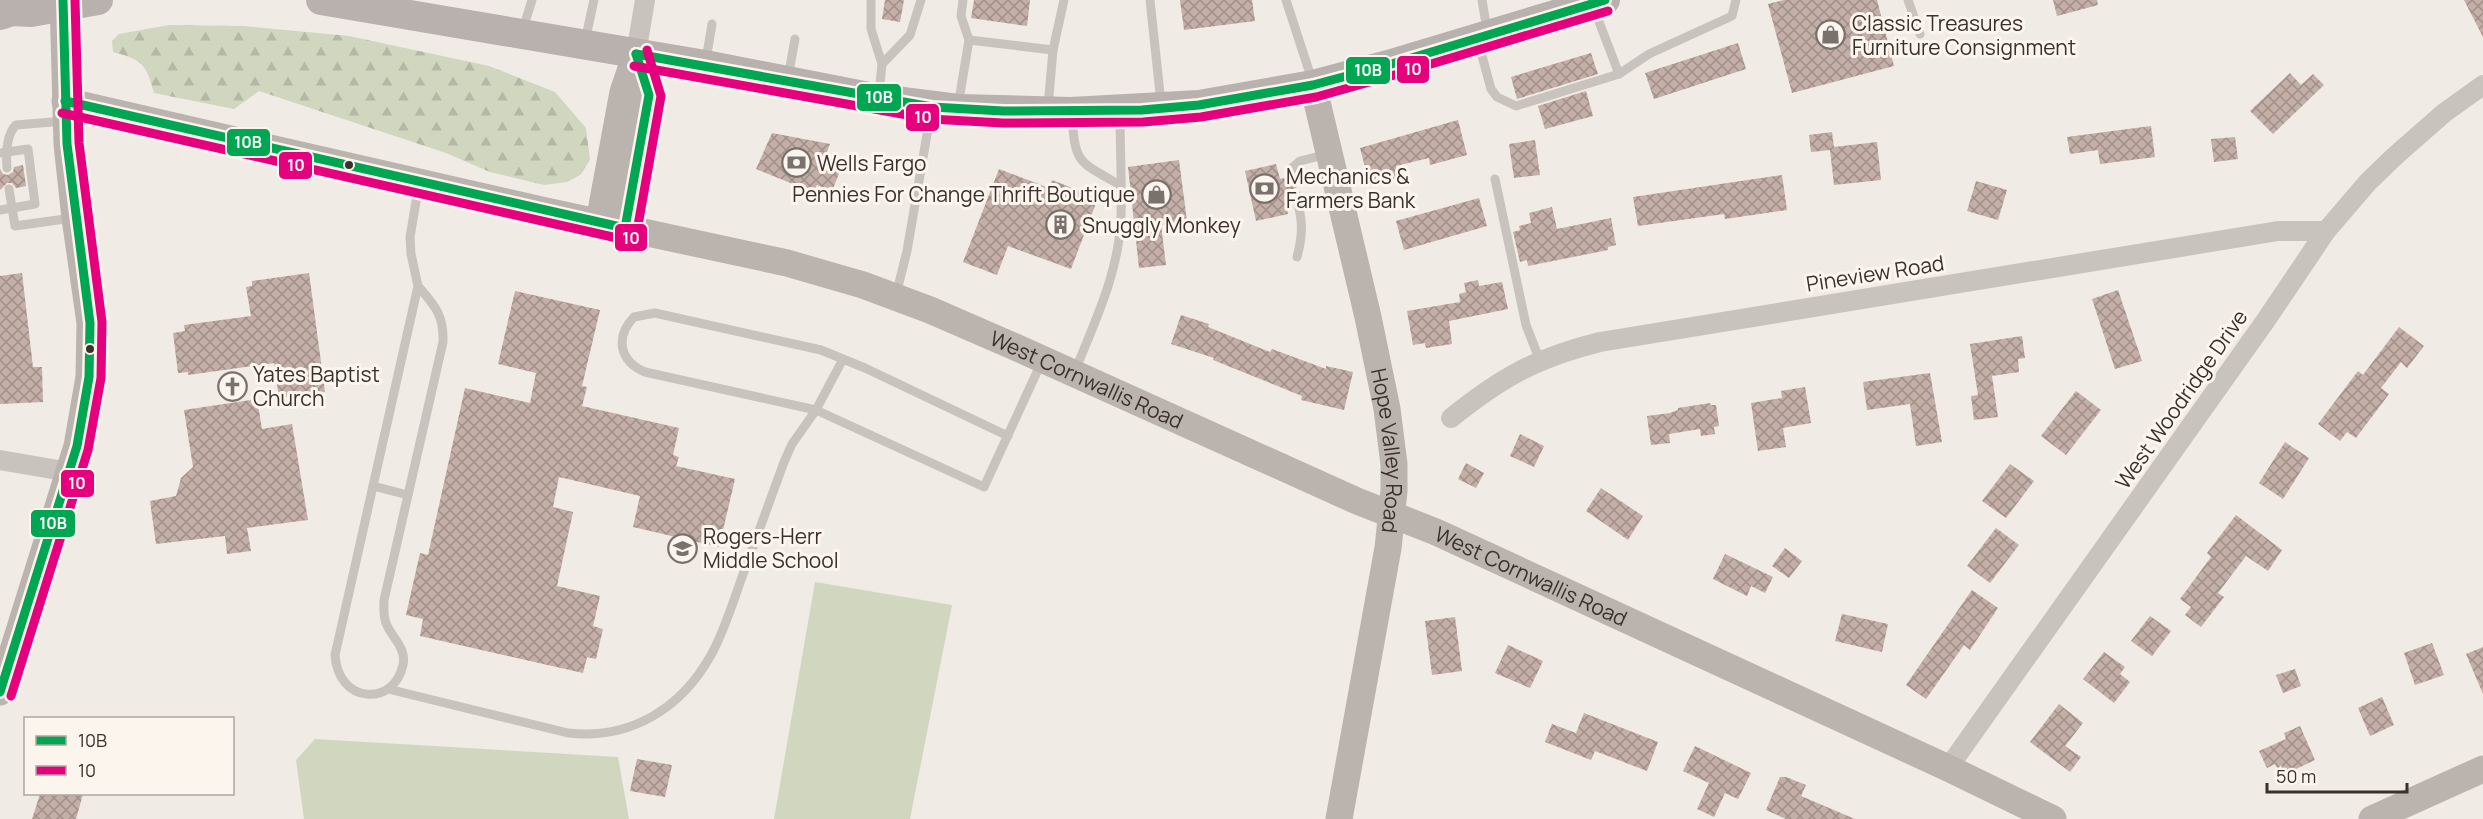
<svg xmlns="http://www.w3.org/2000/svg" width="2483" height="819" font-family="Manrope,sans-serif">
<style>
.forest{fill:url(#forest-firs)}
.pitch{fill:#d1d6bf}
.building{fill:url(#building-cross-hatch)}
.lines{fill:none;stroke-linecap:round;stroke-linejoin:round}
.lane{stroke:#c9c3be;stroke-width:9}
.street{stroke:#c9c3be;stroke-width:20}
.secondary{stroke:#bab3ae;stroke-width:27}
.primary{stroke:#b8b1ad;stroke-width:30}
.bus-1-casing{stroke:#fbf5ee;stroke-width:14}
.bus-2-casing{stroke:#fbf5ee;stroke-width:14}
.bus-1{stroke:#00a651;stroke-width:9}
.bus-2{stroke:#e5007d;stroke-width:9}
.bus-dot{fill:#3b302b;stroke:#fbf5ee;stroke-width:2}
.labels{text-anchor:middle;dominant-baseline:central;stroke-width:6;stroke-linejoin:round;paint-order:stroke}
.poi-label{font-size:21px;fill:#3b302b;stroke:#fbf5ee;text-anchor:start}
.street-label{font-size:21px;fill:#3b302b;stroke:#fbf5ee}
.line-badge{stroke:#fbf5ee;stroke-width:2}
.badge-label{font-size:16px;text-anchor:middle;font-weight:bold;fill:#fff}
</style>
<defs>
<pattern id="forest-firs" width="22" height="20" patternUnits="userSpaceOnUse" patternTransform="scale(1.5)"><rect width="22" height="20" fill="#d1d6bf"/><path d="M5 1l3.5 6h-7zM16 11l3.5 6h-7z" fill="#b4b8a4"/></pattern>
<pattern id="building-cross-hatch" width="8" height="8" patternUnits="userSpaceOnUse" patternTransform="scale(1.5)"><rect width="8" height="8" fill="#c3afa7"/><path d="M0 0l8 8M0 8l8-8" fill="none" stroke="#a08f88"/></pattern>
</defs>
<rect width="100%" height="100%" fill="#f0ebe5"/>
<path class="forest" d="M169,25l75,1 105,10 140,30 66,26 31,36 4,32 -10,15 -13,7 -23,3 -54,-13 -44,-19 -187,-62 -25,18 -80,-16c-8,-30 -12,-33 -41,-41l-1,-11 7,-7z"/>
<g class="pitch">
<path d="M815,582l137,23 -42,214h-136z"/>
<path d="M315,739l303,18 11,62h-325l-8,-59z"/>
</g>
<g class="building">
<path d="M885,0h19l-4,22 -18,-3z"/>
<path d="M974,0h56l-3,26 -56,-8z"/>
<path d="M1180,0h72l3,21 -71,9z"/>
<path d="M1784,0h93l17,66 -102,27 -24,-89z"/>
<path d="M2053,0h44l1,5 -41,11z"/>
<path d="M2464,0h19v37z"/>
<path d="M1738,43l8,26 -92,30 -9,-26z"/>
<path d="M1591,53l7,21 -81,25 -6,-22z"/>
<path d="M2290,73l11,12 12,-11 11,11 -51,49 -23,-23z"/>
<path d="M1586,91l7,25 -48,13 -7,-23z"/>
<path d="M1458,120l9,35 -37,10 -1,-7 -33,8 3,12 -29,8 -10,-38z"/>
<path d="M2151,126l4,31 -55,7 -2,-14 -28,4 -3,-17z"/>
<path d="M1832,132l2,15 43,-5 4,38 -47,5 -4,-35 -19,2 -2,-17z"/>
<path d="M772,133l58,11 -6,15 18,7 -10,25 -15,-6 -4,7 -57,-23z"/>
<path d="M2235,137l3,22 -24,3 -3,-23z"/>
<path d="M1535,140l5,35 -26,3 -5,-34z"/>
<path d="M1179,160l8,61 -26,4 5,40 -27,3 -11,-101z"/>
<path d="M1276,164l4,15 5,-1 4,5h7l1,4 -6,3 -2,6 -5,1 4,17 -32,7 -11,-50z"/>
<path d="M23,165l3,21 -10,2 -4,-5h-5l-7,7v-21l3,5 5,1 5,-3 1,-5z"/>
<path d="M999,169l50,19 3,-8 46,18 -27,71 -63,-23 -11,29 -34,-13z"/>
<path d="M1782,175l5,35 -62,9 -1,-5 -86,12 -5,-29z"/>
<path d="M1976,181l31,9 -9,30 -31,-9z"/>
<path d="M1479,198l8,28 -83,24 -8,-29z"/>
<path d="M1552,207l5,22 54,-11 5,27 -8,2v3l-80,16 -1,-6 -7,2 -7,-30 7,-2 -1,-4 12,-3 -2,-10z"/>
<path d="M22,273l11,94h9l1,35 -43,2v-128z"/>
<path d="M309,273l16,119 -46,6 -5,-35 -86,12v-3l-10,1 -5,-40 12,-2 -1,-6 67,-9 -5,-29 6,-1v-5z"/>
<path d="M1478,280l1,6 23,-4 6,27 -59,12 3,23 -26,4 -1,-5 -12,2 -6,-34 53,-9 -1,-8 7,-2 -2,-9z"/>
<path d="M2118,290l24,71 -27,8 -23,-70z"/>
<path d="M515,291l85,19 -18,76 5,1 -5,19 97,22 -6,27 6,2 -3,9 59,13 -16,68 -86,-20 7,-31 -81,-19 -6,30 20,5 -16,74 43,10 -7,30 10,3 -7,30 -9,-2 -4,16 -163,-37 3,-17 -17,-4 14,-62 8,2 37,-167 65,15 6,-30 -38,-9z"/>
<path d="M1181,315l28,9 -1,3 62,25 2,-3 54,20v-3l27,6 -9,38 -43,-10 1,-4 -89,-36 1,-2 -43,-14z"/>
<path d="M2399,327l25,19 -17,22 -6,-6 -20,26 8,6 -33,44 -9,-6 -7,9 -22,-17 40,-53 5,4z"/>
<path d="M2022,336l3,22 -7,1 1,13 -27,4 6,41 -24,3 -3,-24 7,-1 -8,-51z"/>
<path d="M1930,373l12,69 -26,4 -6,-42 -43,6 -4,-28z"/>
<path d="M1805,387l6,36 -28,5 3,19 -28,4 -7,-48 31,-5 -1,-7z"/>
<path d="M2076,391l25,19 -35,45 -25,-19z"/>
<path d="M257,399l5,30 30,-5 16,96 -61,8 4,23 -24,3 -2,-18 -69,8 -6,-43 26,-5 5,-18 12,-11 -9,-57z"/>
<path d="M1710,403l1,2h5l3,21 -5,1 1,7 -14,2 -1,-7 -31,5 1,9 -19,2 -4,-29 23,-3 8,-3v-2z"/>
<path d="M1520,434l24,12 -10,21 -24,-11z"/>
<path d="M2285,442l24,16 -26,41 -24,-16z"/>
<path d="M1466,463l18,10 -8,15 -18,-9z"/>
<path d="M2010,464l24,17 -28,37 -24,-17z"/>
<path d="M1601,488l42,28 -15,24 -42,-29z"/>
<path d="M2236,515l46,35 -14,21 -22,-15 -28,37 6,4 -23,30 -16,-12 6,-8 -11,-8 31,-42 -4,-4z"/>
<path d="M1996,528l23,17 -29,38 -23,-17z"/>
<path d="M1785,548l17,13 -13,17 -17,-12z"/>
<path d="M1725,554l48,23 -8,16 -14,-7 -4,10 -34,-17z"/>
<path d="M1972,590l26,18 -28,42 -6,-5 -38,54 -20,-14z"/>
<path d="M1842,614l46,10 -6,28 -47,-11z"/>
<path d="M2150,616l21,15 -19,25 -21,-15z"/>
<path d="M1455,617l7,54 -30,4 -7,-54z"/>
<path d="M2432,643l12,32 -29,10 -11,-32z"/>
<path d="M1508,645l35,16 -13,27 -35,-15z"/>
<path d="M2483,647v47l-17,-40z"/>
<path d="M2104,652l21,15 -5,7 10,8 -16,21 -31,-24z"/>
<path d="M2295,669l6,17 -18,7 -7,-18z"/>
<path d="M2382,697l12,28 -24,11 -12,-28z"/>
<path d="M2059,704l24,19 -18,23 16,11 -11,15 -40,-30z"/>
<path d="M1584,713l74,29 -11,29 -52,-20 -4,9 -46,-18 7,-18 24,9z"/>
<path d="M2300,726l15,34 -34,16 -6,-12 -8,4 -8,-17 27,-12 -2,-6z"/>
<path d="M1695,746l56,27 -13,26 -13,-6 -11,24 -17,-8 12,-26 -26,-12z"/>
<path d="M637,759l35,6 -7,32 -35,-6z"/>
<path d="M1780,777h6l20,8 -5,11 54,23h-69l-20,-9z"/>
<path d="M40,794h43l-7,25h-44z"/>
</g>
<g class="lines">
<g class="lane">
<path d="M871,0v29l11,35 -3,30"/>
<path d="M963,0l-2,16 8,24"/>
<path d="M1150,0l11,103"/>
<path d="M1286,0l26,80"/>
<path d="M1482,0l5,30"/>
<path d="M1908,0l12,34"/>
<path d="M1593,6l26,68"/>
<path d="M523,29l9,-29"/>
<path d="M585,41l9,-41"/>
<path d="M1478,41l13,48 6,8 19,9 103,-32 30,-20 83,-38 4,-16"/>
<path d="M706,60l6,-36"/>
<path d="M882,64l28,-29 11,-35"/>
<path d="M788,78l7,-39"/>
<path d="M958,106l11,-66 84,10 11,-50"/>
<path d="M1048,107l5,-57"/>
<path d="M1072,115c3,49 6,46 48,70"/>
<path d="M0,153l28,-4 7,55 -35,6"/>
<path d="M7,168c-1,-13 -1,-33 9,-43l48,-4"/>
<path d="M1292,177v-9l8,-7 28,-7"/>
<path d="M1495,179l31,146 14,36"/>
<path d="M9,189l6,37 57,-8"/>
<path d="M1296,194c6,25 8,37 1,63"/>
<path d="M418,286c17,20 26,29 25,56l-59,258c0,7 -1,15 2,23 5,14 21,25 17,42 -9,42 -65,39 -68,-10l83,-369 -7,-32 -1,-17 9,-53"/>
<path d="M896,295l11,-44 24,-140"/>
<path d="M1075,371c20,-50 45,-101 46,-156 1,-34 -1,-68 -1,-102"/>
<path d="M1008,436l-143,-68 -44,-18 -166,-37 -21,4c-19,20 -15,44 11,55l171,38 168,77 58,-126"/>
<path d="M373,486l35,9"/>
<path d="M388,689l180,44c62,7 113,-24 143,-78 15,-27 23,-57 34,-86 13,-35 26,-71 39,-107l8,-18 24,-34 27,-51"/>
</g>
<g class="street">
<path d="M636,54l9,-54"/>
<path d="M1451,418c51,-41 85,-60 149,-76l678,-111h48"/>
<path d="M0,460l70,12"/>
<path d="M1948,768l318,-448 60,-89 42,-49 27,-26 49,-43 39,-28"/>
</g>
<g class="secondary">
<path id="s1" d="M1313,85l55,232 19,92 7,55v27l-6,57 -49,271"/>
<path id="s2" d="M65,101l476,109 246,53 76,22 67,25 83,36 344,155 79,31 512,236 105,51"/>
<path d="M599,222l24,-130 13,-38"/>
<path d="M625,228l24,-133 -13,-41"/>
<path d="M0,692l77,-246 12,-69 1,-54 -15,-105 -8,-74 -4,-144"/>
<path d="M2372,819l111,-50"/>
</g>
<g class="primary">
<path d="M321,0l384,65 174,34 79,10 113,3 128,-7 114,-20 75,-20 217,-65"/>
<path d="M0,15l12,-4 19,1 67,-12"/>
</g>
<defs>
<g id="bus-1">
<path d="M636,54l296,53 71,4 139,-1 57,-5 114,-20 75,-20 217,-65"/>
<path d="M65,101l560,127 24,-133 -13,-41"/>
<path d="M0,692l77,-246 12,-69 1,-54 -23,-179 -4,-144"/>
</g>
<g id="bus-2">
<path d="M634,66l296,53 73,4 140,-1 58,-5 115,-20 75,-21 217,-65"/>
<path d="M62,113l564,127 7,-3 4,-6 24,-135 -14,-46"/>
<path d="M11,696l77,-246 13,-72 1,-56 -23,-179 -4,-143"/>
</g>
</defs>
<use href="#bus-1" class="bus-1-casing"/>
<use href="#bus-2" class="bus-2-casing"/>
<use href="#bus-1" class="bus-1"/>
<use href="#bus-2" class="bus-2"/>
</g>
<defs>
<symbol id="shop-ring" viewBox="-11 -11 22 22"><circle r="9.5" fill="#fbf5ee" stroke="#7a716c" stroke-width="1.5"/><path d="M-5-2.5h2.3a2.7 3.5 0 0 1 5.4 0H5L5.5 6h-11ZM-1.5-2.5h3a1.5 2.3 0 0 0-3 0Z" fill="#7a716c"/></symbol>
<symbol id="bank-ring" viewBox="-11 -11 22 22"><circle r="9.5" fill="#fbf5ee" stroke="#7a716c" stroke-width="1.5"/><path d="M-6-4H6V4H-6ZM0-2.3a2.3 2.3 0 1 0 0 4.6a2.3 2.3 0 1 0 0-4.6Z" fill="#7a716c"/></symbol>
<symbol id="building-ring" viewBox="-11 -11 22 22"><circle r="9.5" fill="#fbf5ee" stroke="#7a716c" stroke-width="1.5"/><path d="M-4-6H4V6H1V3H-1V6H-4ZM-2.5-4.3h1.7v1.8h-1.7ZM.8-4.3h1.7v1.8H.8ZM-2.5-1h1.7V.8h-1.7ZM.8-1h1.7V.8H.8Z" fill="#7a716c"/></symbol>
<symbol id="church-ring" viewBox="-11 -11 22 22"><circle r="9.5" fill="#fbf5ee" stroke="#7a716c" stroke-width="1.5"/><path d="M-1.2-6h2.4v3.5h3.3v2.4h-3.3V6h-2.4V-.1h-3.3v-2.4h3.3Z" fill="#7a716c"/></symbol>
<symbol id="school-ring" viewBox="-11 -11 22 22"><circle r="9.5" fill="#fbf5ee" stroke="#7a716c" stroke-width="1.5"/><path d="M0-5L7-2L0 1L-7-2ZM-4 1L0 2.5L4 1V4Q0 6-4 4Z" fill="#7a716c"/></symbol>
</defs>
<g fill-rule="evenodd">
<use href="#shop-ring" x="1814" y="18" width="33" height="33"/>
<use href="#bank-ring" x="780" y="146" width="33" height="33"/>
<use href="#bank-ring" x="1248" y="172" width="33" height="33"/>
<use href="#shop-ring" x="1140" y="178" width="33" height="33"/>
<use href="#building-ring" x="1044" y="208" width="33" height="33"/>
<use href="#church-ring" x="216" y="370" width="33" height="33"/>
<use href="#school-ring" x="666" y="532" width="33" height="33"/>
</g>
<g class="bus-dot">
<circle cx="349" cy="165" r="5"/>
<circle cx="90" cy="349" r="5"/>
</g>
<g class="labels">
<g class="poi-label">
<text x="1852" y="23">Classic Treasures<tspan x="1852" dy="24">Furniture Consignment</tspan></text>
<text x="817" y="163">Wells Fargo</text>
<text x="1286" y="176">Mechanics &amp;<tspan x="1286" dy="24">Farmers Bank</tspan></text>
<text x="1135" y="194" text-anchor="end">Pennies For Change Thrift Boutique</text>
<text x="1082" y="225">Snuggly Monkey</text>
<text x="253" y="374">Yates Baptist<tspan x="253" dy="24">Church</tspan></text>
<text x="703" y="536">Rogers-Herr<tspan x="703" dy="24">Middle School</tspan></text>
</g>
<g class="street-label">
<text transform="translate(1875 273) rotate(-9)">Pineview Road</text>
<text stroke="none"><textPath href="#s2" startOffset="1062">West Cornwallis Road</textPath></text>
<text transform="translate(2181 399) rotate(-55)">West Woodridge Drive</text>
<text stroke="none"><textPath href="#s1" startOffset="374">Hope Valley Road</textPath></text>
<text stroke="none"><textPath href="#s2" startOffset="1548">West Cornwallis Road</textPath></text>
</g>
</g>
<g class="line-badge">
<rect x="1396" y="55" width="34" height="29" rx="6" fill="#e5007d"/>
<rect x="1345" y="56" width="46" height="29" rx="6" fill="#00a651"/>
<rect x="856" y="83" width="46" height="29" rx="6" fill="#00a651"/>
<rect x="905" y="103" width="35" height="29" rx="6" fill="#e5007d"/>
<rect x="226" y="128" width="45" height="29" rx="6" fill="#00a651"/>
<rect x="278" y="151" width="35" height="29" rx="6" fill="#e5007d"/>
<rect x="614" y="223" width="34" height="29" rx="6" fill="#e5007d"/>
<rect x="60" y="469" width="35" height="29" rx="6" fill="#e5007d"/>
<rect x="30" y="509" width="46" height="29" rx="6" fill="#00a651"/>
</g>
<g class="badge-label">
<text x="1413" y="75">10</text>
<text x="1368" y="76">10B</text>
<text x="879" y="103">10B</text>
<text x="923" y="123">10</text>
<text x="248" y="148">10B</text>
<text x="296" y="171">10</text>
<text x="631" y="244">10</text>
<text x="77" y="489">10</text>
<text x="53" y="529">10B</text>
</g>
<rect x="24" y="717" width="210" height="78" fill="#fbf5ee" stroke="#aea6a0" stroke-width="1.5"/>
<rect x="36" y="736" width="30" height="9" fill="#00a651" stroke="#aea6a0" stroke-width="1.5"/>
<text x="78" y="747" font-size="18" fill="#3b302b">10B</text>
<rect x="36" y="766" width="30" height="9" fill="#e5007d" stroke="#aea6a0" stroke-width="1.5"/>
<text x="78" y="777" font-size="18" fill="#3b302b">10</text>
<path d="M2267 783v9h140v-9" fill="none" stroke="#3b302b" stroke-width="3"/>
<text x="2276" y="783" font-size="18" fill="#3b302b" stroke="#fbf5ee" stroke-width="4.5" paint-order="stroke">50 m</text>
</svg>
